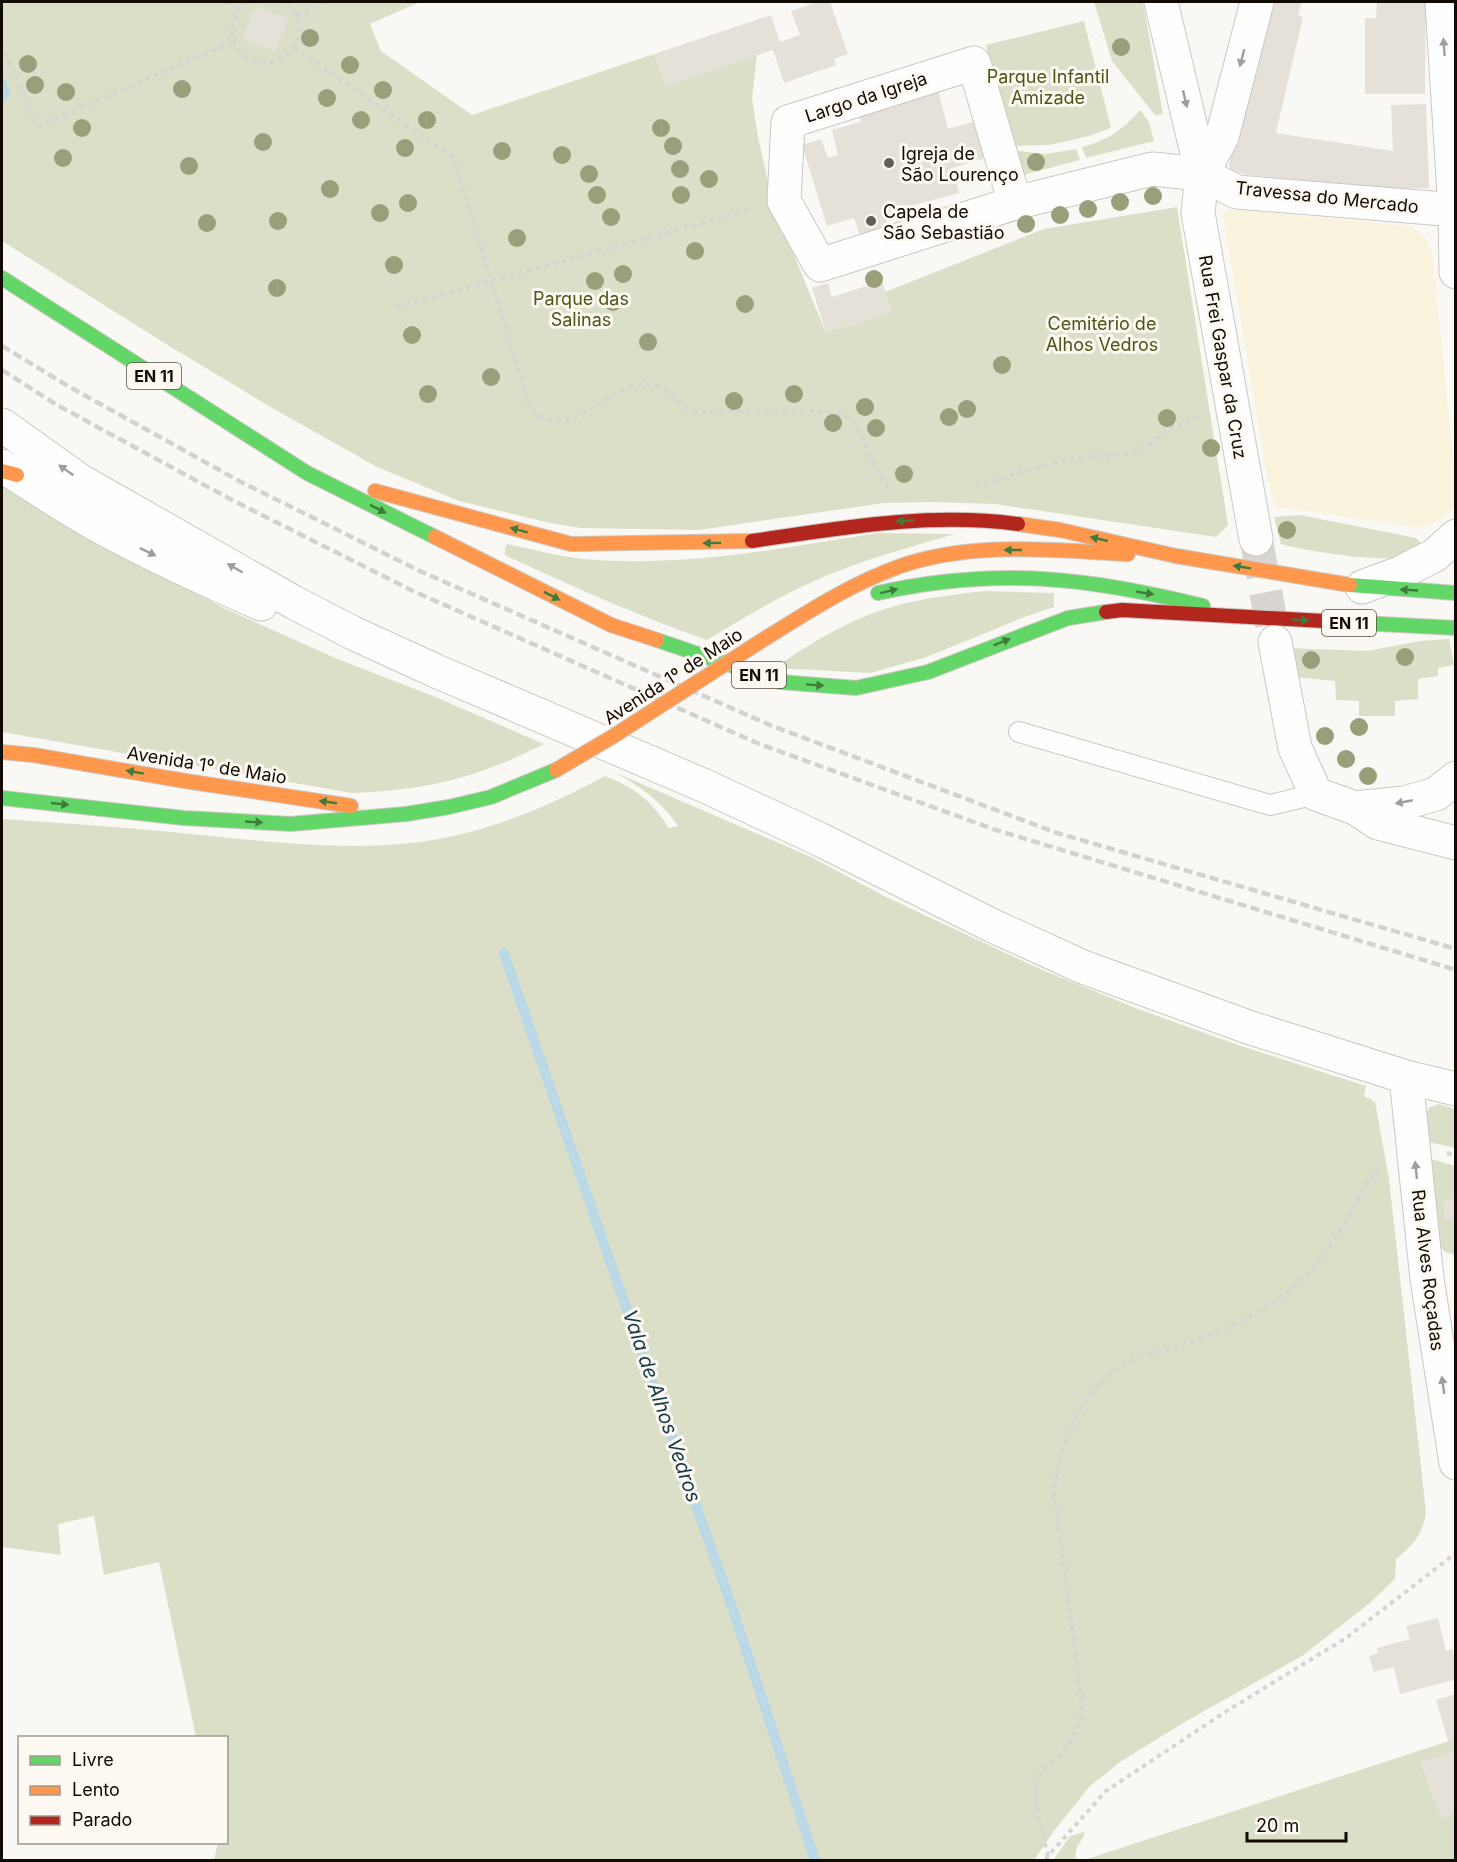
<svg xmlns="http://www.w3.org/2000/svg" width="1457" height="1862" font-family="Inter,sans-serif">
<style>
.green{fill:#dcdfc8}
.sand{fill:#f9f3dd}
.water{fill:#bad8e6}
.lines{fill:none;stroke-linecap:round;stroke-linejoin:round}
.stream{stroke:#bad8e6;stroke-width:10}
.building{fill:#e6e1d8}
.street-tunnel{stroke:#d7d4d1;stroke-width:33;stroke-dasharray:33 16;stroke-linecap:butt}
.lane-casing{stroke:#ccc7c1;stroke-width:22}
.street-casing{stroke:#ccc7c1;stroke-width:35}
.fast-casing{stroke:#ccc7c1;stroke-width:16}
.slow-casing{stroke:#ccc7c1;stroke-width:16}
.jam-casing{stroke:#ccc7c1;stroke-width:16}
.path{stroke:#d6d5d5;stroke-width:4;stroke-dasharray:4.5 4.5;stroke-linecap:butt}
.lane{stroke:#fefefe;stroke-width:20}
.street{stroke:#fefefe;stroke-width:33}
.fast{stroke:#63d668;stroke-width:14}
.slow{stroke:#ff974d;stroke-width:14}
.jam{stroke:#b3261e;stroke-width:14}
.rail{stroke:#d2d2d0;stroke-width:4.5;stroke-dasharray:9 4.5;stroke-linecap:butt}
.slow-bridge-casing{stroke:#ccc7c1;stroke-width:16;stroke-linecap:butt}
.slow-bridge{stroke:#ff974d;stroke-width:14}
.tree{fill:#9b9e7a}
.oneway{fill:#a09d9a}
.oneway2{fill:#3f7b3b}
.poi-dot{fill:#635e58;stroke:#fdf8f2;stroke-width:2}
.labels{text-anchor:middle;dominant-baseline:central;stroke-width:6;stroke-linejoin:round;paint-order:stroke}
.shield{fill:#fdf8f2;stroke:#58524b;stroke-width:1.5}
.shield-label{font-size:16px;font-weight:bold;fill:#120b03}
.park-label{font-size:18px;fill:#4d5516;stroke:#fdf8f2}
.street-label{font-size:18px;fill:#120b03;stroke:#fdf8f2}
.poi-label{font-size:18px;fill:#120b03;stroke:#fdf8f2;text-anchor:start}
.water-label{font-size:20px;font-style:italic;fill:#143a49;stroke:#fdf8f2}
</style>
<rect width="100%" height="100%" fill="#faf8f5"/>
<g class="green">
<path d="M2,2h418l-50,22 11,27 91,64 182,-61 12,31 91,-30 -5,43 6,39 15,67 53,129 59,-41 159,-63 133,-22 51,318 -12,12 -221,-33 -63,-2 -48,1 -185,27 -118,-2 -31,-5 -91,-22 -82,-34 -103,-58 -108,-65 -164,-103z"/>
<path d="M1094,2h49l20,112 -8,1 -43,-54z"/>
<path d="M1084,21l27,107 -22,8 -40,9 -39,1 -24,-101z"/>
<path d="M1140,110l9,12 5,19 -68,17 -4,-11c27,-7 40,-17 58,-37z"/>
<path d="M1076,149l4,11 -61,16 -8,-26 34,4z"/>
<path d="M2,486l123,70 99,52 111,50 98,38 111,48c-68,34 -115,46 -192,49l-350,-61z"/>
<path d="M1300,515l116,23 8,8c-4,3 -8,7 -12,9 -19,10 -108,-4 -131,-11l-7,-27z"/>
<path d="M879,533l75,1c-38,12 -76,21 -113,36 -48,18 -91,44 -134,70 -69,-24 -135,-54 -202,-85v-6l2,-5c25,5 51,12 77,15 99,9 197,-11 295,-26z"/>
<path d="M984,591l70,2v14l-27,9 -103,42 -54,15 -95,-5c41,-29 85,-55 136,-66 23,-5 48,-8 73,-11z"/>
<path d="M1449,639l5,26 -16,3v8l-20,3v20l-23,2v15h-36v-15l-23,-1 -1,-19 -41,-4 -8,-29 81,3 53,-10z"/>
<path d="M614,772l197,85 75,40 154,72 98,40 100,36 128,41 -2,10 11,6 14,77 37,333c-3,23 -13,33 -30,47l-1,20 -25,24 -68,53 -119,67 -63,39 -31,25 -35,44 -20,29h-820l4,-17 8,-1v-104l-30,-1 -37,-175 -55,13 -10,-59 -36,8 3,31 -59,-8v-728c66,4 132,9 199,16 82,8 166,19 248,2 56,-12 106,-34 156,-61 30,12 46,24 64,52l9,-2c-16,-24 -38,-40 -64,-54z"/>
<path d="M1439,1104l16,5v39l-27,-6 -2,-29 4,-6z"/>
<path d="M1431,1159l24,7v89l-10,-3 -5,-6z"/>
<path d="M1455,1739v12l-34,11 21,56 13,-5v47h-371z"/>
<path d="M1085,1832c-3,12 -11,12 -9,28h-23l17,-24z"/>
</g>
<path class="sand" d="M1229,209l183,17 15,13 5,13 24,233c0,6 1,14 -1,20 -7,16 -27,22 -43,22l-126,-19 -11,1 -10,-43 -42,-250 1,-4z"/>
<path class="water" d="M2,72l9,22 -9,10z"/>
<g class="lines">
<path class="stream" d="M504,953l103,300 126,357 82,250"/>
</g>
<g class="building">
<path d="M817,2h13l18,52 -14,5 2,6 -52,18 -11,-33 -107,36 -12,-32 117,-39 9,27 20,-7 -9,-24z"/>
<path d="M1270,2h32l-4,13 5,2 -27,116 117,18 -2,-46 35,-1 3,84 -35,1 -146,-14 -18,-4 -1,-6z"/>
<path d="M1377,2h49l-1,92h-60v-76h11z"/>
<path d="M256,6l32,13 -13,33 -33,-14z"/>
<path d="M938,90l10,39 32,-9 9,37 -36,11 6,25 -74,20 3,11 -4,11 -14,4 -11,-6 -5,-15 -27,8 -25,-81 19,-6 7,19 10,-3 -6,-25 28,-8 -2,-8z"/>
<path d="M882,281l10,31 -66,21 -14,-45 16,-5 4,14z"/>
<path d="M1456,1199v20h-12l-1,-19z"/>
<path d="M1438,1618l8,33 6,-2 4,12v17l-2,2 -54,14 -6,-27 -20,5 -5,-16 9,-3 -1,-5 33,-9 -4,-13z"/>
<path d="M1456,1694v45l-8,2 -12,-41z"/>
<path d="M1456,1751v62l-14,5 -21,-57z"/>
</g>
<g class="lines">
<path class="street-tunnel" d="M1257,544l18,98"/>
<defs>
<path id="lane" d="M1019,732l251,73 46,-11"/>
<g id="street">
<path d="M1161,2l41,172 -4,39 58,326"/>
<path d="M1442,2l13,208 1,62"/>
<path d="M1202,174l20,-37 35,-135"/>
<path d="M1015,203l-41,-140 -186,59 -4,79 36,64 195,-62 137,-34 50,5 35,18 219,18"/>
<path d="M2,425l77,55 216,123 58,30 83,38 269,115 114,53 174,87 90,41 165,60 158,50 50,12"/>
<path d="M2,466c32,20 64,42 97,60 53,29 107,54 162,78"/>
<path d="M1362,587l38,-14 35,-18 21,-19"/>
<path d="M1275,642l20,106 21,46 39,14"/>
<path d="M1456,778l-20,16 -32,9 -49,5 23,15 78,20"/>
<path d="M1406,1077l21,202 29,184"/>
</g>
<g id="fast">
<path d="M2,278l305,195 128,64"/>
<path d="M1350,585l106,8"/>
<path d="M878,593c117,-26 210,-16 325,13"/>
<path d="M1342,622l114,6"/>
<path d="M657,640l123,42 76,6 72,-16 140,-54 38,-6"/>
<path d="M2,798l182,20 107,6 115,-10 43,-7 42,-10 65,-27"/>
</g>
<g id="slow">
<path d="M2,471l15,4"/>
<path d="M375,491l196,53 181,-3"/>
<path d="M1018,524l42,6 116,26 174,29"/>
<path d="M435,537l176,88 46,15"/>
<path d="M758,643c45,-28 90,-58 140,-76 73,-26 154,-17 230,-13"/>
<path d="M2,752l31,3 152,26 166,25"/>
</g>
<g id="jam">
<path d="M752,541c89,-13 176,-29 266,-17"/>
<path d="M1106,612l16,-2 220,12"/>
</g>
</defs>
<use href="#lane" class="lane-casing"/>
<use href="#street" class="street-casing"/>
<use href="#fast" class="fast-casing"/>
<use href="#slow" class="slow-casing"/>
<use href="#jam" class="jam-casing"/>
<g class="path">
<path d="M228,2l11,7"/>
<path d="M248,2c-39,26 0,80 37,54 8,-6 12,-13 14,-23 2,-13 -6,-25 -16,-31"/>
<path d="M296,15l31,-13"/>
<path d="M2,44l35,82 196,-84"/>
<path d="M294,47l160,111 75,248c35,45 81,-24 116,-22 18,1 26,12 39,22 5,4 12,5 17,6 26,0 129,-6 147,5 12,9 18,31 24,44 5,10 11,19 17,27"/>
<path d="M397,307l355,-98"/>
<path d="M975,486l95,-28 57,-4 19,-7 24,-19 32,-12"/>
<path d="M1447,1153l9,2"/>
<path d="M1048,1856c-4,-18 -15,-53 -12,-69 2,-17 13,-22 24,-32 14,-14 20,-31 22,-50l-28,-212c6,-54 29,-111 82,-134 12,-6 27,-7 40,-12 39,-12 82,-32 114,-57 25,-20 46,-51 62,-79 9,-17 15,-33 29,-46"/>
<path d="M1046,1860l2,-4 58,-65 116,-77 124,-76 110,-85"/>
</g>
<use href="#lane" class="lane"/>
<use href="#street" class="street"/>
<use href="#fast" class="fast"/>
<use href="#slow" class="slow"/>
<use href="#jam" class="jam"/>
<g class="rail">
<path d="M2,346l66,40 173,96 181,90 348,153 287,108 399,116"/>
<path d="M2,370l55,35 175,95 181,91 344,152 236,86 463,141"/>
</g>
<defs>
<path id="slow-bridge" d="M556,770l56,-33 146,-94"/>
</defs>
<use href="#slow-bridge" class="slow-bridge-casing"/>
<use href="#slow-bridge" class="slow-bridge"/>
</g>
<g class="tree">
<circle cx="310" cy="38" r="9"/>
<circle cx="1121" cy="47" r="9"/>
<circle cx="28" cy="64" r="9"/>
<circle cx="350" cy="65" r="9"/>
<circle cx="35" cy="85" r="9"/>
<circle cx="182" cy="89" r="9"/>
<circle cx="383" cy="90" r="9"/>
<circle cx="66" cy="92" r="9"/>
<circle cx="327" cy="98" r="9"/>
<circle cx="361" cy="120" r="9"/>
<circle cx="427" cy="120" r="9"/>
<circle cx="82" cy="128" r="9"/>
<circle cx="661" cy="128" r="9"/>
<circle cx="263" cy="142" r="9"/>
<circle cx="673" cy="146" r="9"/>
<circle cx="405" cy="148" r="9"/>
<circle cx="502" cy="151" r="9"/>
<circle cx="562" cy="155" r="9"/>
<circle cx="63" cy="158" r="9"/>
<circle cx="1036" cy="162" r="9"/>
<circle cx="189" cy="166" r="9"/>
<circle cx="680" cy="169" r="9"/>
<circle cx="589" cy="174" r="9"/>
<circle cx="709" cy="179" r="9"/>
<circle cx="330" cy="189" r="9"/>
<circle cx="597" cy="195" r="9"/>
<circle cx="681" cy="195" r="9"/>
<circle cx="1153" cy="196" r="9"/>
<circle cx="1120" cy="202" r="9"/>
<circle cx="408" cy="203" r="9"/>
<circle cx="1088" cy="209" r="9"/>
<circle cx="380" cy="213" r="9"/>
<circle cx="1060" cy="215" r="9"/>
<circle cx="611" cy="217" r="9"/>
<circle cx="278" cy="221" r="9"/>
<circle cx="207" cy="223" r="9"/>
<circle cx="1026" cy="224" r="9"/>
<circle cx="517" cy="238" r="9"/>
<circle cx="695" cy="251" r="9"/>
<circle cx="394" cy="265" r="9"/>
<circle cx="623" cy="274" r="9"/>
<circle cx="874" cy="279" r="9"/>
<circle cx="595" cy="281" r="9"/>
<circle cx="277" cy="288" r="9"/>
<circle cx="613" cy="302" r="9"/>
<circle cx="745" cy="304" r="9"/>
<circle cx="412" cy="335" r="9"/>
<circle cx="648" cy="342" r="9"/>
<circle cx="1002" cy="365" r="9"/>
<circle cx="491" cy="377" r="9"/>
<circle cx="428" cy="394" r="9"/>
<circle cx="794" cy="394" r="9"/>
<circle cx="734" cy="401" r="9"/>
<circle cx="865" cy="407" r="9"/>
<circle cx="967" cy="409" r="9"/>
<circle cx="949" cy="417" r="9"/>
<circle cx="1167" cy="418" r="9"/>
<circle cx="833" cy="423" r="9"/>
<circle cx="876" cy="428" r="9"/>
<circle cx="1211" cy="448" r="9"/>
<circle cx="904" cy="474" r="9"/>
<circle cx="1287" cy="530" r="9"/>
<circle cx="1405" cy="657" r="9"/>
<circle cx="1311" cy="660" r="9"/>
<circle cx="1359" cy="727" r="9"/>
<circle cx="1325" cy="736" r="9"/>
<circle cx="1346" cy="759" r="9"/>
<circle cx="1368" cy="776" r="9"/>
</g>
<defs><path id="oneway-solid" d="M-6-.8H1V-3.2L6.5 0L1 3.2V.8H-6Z" transform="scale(1.5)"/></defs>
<g class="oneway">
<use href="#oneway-solid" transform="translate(1444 47) rotate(-94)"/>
<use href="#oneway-solid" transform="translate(1242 58) rotate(105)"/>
<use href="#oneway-solid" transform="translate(1185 99) rotate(77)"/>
<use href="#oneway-solid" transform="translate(66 470) rotate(-145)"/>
<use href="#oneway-solid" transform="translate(148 552) rotate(26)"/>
<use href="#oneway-solid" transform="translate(235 568) rotate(-150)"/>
<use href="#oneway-solid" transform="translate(1404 802) rotate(169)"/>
<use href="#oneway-solid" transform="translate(1416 1170) rotate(-96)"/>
<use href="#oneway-solid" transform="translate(1443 1385) rotate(-98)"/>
</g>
<g class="oneway2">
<use href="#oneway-solid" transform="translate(378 509) rotate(27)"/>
<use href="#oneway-solid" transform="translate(905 521) rotate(176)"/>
<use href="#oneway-solid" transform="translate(519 530) rotate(-165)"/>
<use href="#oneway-solid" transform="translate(1099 539) rotate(-167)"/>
<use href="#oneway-solid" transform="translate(712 543) rotate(179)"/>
<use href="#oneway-solid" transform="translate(1013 550) rotate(180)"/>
<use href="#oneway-solid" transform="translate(1242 567) rotate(-171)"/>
<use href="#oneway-solid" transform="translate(1409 590) rotate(-177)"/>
<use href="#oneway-solid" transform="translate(889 591) rotate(-14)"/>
<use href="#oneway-solid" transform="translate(1145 593) rotate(9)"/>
<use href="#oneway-solid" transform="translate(552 596) rotate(27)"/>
<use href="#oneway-solid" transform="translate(1300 620) rotate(4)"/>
<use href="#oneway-solid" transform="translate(1002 642) rotate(-22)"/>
<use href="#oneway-solid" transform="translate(815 685) rotate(4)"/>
<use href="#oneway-solid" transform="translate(135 772) rotate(-170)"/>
<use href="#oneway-solid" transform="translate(328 802) rotate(-172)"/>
<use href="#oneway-solid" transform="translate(60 804) rotate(6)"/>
<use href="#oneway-solid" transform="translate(254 822) rotate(3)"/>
</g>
<g class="poi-dot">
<circle cx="889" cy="163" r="6"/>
<circle cx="871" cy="221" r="6"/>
</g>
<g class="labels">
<g class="shield">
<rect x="127" y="363" width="54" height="26" rx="4.5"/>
<rect x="1322" y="610" width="54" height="26" rx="4.5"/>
<rect x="732" y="662" width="54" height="26" rx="4.5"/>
</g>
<g class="shield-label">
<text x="154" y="376">EN 11</text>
<text x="1349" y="623">EN 11</text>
<text x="759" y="675">EN 11</text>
</g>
<g class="park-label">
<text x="1048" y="76">Parque Infantil<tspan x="1048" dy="21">Amizade</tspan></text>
<text x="581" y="298">Parque das<tspan x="581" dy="21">Salinas</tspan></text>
<text x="1102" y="323">Cemitério de<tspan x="1102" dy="21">Alhos Vedros</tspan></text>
</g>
<g class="street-label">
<text transform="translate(866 97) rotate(-18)">Largo da Igreja</text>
<text transform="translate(1327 197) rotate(6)">Travessa do Mercado</text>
<text transform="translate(1223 357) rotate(80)">Rua Frei Gaspar da Cruz</text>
<text transform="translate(673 676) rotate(-33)">Avenida 1º de Maio</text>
<text transform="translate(207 765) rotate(9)">Avenida 1º de Maio</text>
<text transform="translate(1428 1270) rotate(83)">Rua Alves Roçadas</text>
</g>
<g class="poi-label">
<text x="901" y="153">Igreja de<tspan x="901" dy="21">São Lourenço</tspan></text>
<text x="883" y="211">Capela de<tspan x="883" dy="21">São Sebastião</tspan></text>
</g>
<g class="water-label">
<text transform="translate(662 1406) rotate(71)">Vala de Alhos Vedros</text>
</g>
</g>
<rect width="1457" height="1862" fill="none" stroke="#120b03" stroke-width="6"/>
<rect x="18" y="1736" width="210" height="108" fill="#fdf8f2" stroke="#9f9992" stroke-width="1.5"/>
<rect x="30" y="1756" width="30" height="9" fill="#63d668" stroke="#9f9992" stroke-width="1.5"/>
<text x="72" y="1766" font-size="18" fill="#120b03">Livre</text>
<rect x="30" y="1786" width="30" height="9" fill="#ff974d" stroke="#9f9992" stroke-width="1.5"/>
<text x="72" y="1796" font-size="18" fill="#120b03">Lento</text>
<rect x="30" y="1816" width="30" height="9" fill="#b3261e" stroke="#9f9992" stroke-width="1.5"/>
<text x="72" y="1826" font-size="18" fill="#120b03">Parado</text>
<path d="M1247 1832v9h99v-9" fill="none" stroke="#120b03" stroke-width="3"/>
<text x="1256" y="1832" font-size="18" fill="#120b03" stroke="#fdf8f2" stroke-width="4.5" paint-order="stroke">20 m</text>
</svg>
